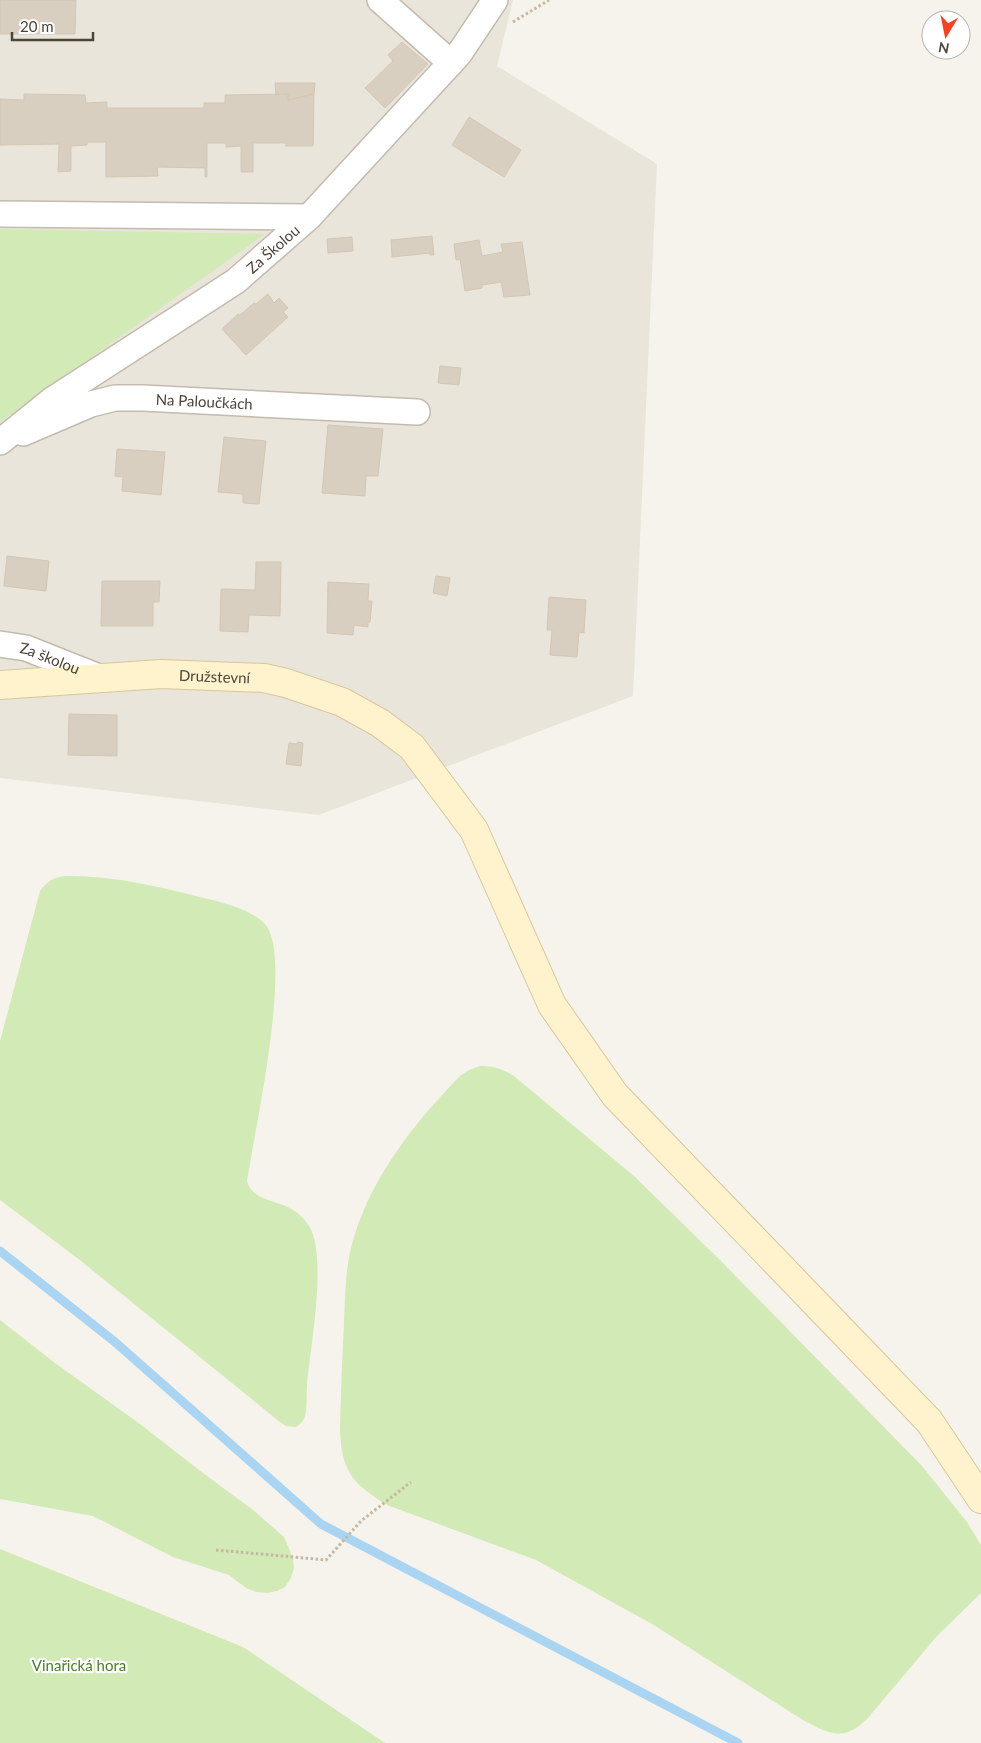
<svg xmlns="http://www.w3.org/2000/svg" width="981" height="1743" font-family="Lato,sans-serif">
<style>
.residential{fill:#eae5da}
.green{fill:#d2eab5}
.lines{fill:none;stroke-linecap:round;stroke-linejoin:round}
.stream{stroke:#a9d4f2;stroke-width:9}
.building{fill:#d8cfc1;stroke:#d3c7b4}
.street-casing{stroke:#c2bbae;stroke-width:28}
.secondary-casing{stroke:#d6c79b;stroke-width:30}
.path{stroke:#c4b79f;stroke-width:3;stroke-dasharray:2.5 2.5;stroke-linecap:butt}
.street{stroke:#fff;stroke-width:25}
.secondary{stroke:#fff3cd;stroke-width:28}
.labels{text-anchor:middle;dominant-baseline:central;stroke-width:4.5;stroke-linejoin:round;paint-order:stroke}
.street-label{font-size:15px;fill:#4b4439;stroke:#fff}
.park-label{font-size:15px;fill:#4a7f2a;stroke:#fff}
</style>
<rect width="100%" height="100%" fill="#f6f3ec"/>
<path class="residential" d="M0,0h513l-16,66 160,98 -24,532 -314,119 -319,-37z"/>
<g class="green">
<path d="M0,229l265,5 -265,188z"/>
<path d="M64,876c43,-1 83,8 124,18 22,6 60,12 77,30 29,32 -11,210 -18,257 6,21 30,18 46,29 6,3 12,10 16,16 19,31 1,122 -2,159 -1,11 1,24 -3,34 -2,4 -5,6 -8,8l-10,-1 -6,-4 -199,-161 -81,-61v-159l40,-150c7,-10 13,-13 24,-15z"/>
<path d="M480,1066c13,0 23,3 34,10l120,100 86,84 202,206 45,56 14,23v48l-44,43 -70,83c-24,23 -38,15 -64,1l-151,-96 -116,-64 -149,-55c-36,-22 -46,-35 -47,-78 1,-34 2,-69 4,-103 1,-25 1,-51 7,-76 17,-67 62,-124 109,-172l9,-6z"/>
<path d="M0,1320l55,43 85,61 59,46 54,40 31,27 9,21 1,10 -3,10 -6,9 -8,4 -10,2 -11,-1 -10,-4 -17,-13 -56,-18 -80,-41 -93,-17z"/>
<path d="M0,1549l243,98 142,96h-385z"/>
</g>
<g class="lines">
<path class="stream" d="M0,1251l115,91 206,182 417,219"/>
</g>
<g class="building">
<path d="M0,0h76l-1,34h-75z"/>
<path d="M402,42l26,22 -43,44 -20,-20 28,-27 -5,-6z"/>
<path d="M275,83h40l-1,11 -26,6v-6l-12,1z"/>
<path d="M24,94l61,1 1,8 21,-1v6h97v-5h21v-8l63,-1v6l26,-6 -1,52h-27v-3h-33v29h-12v-26l-15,1v-4h-19v34h-2v-9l-48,-1 1,9 -52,1v-35h-19v3l-16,1v25l-13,1 1,-28 -59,1v-46l24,1z"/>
<path d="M469,117l52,33 -17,27 -52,-32z"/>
<path d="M432,236l2,19h-4v-2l-38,4 -1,-17z"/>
<path d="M352,237l1,14 -25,2 -1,-14z"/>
<path d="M479,240l3,16 21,-4 -2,-8 21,-2 8,53 -26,2 -3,-15 -19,3v3l-17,3 -5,-32 -4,1 -2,-16z"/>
<path d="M268,294l6,9 5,-5 9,10 -5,4 5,5 -42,38 -24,-26 16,-15 2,1 14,-12 2,1z"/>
<path d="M440,366l21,2 -2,17 -21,-2z"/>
<path d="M328,425l55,4 -5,47h-12l-1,20 -43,-3z"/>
<path d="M224,437l42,4 -7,63 -16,-1v-9l-25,-2z"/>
<path d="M117,449l48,3 -4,43 -39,-4 1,-14 -8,-1z"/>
<path d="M7,556l42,5 -3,30 -42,-5z"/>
<path d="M256,562h25l-1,54 -31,-1 -1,17 -28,-1 1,-42 34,1z"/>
<path d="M436,576l14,2 -3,18 -14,-3z"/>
<path d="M102,581h58l-1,21h-6v24h-52z"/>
<path d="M328,582l41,2 -1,17h4l-2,21h-2v5l-14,-2 -1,10 -26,-2z"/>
<path d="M549,597l37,3 -2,33 -5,-1 -2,25 -27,-2 2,-25h-5z"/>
<path d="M69,714l48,1v41l-49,-1z"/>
<path d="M298,742l5,1 -2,23 -15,-2 3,-21 8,1z"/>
</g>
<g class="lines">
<defs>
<g id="street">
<path d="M380,0l71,63"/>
<path d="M0,214l309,3"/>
<path id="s1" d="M23,433l68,-29 24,-6h28l274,14"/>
<path id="s2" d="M0,442l52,-42 184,-119 73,-64 150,-163 36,-54"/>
<path id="s3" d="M0,644l26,4 73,29"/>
</g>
<g id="secondary">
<path id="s4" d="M0,685l161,-11 103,4 22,5 56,19 38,21 32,24 62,83 78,175 63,90 314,326 52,78"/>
</g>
</defs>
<use href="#street" class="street-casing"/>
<use href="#secondary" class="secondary-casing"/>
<g class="path">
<path d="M513,22l36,-22"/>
<path d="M216,1550l110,10 35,-39 50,-39"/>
</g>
<use href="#street" class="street"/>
<use href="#secondary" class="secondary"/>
</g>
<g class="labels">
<g class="street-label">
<text stroke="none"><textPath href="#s2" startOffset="335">Za Školou</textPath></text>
<text stroke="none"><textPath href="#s1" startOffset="188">Na Paloučkách</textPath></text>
<text stroke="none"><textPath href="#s3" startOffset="52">Za školou</textPath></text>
<text stroke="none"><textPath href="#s4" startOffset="215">Družstevní</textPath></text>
</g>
<g class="park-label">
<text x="79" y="1665">Vinařická hora</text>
</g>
</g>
<g transform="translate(946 35) rotate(190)"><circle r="24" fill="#ffffff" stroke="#b7b4b0"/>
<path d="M0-4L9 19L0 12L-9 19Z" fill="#fc3f1d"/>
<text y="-8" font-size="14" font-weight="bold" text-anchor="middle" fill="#4b4439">N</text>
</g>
<path d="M12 32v8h81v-8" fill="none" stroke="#4b4439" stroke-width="2.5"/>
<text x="20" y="32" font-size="15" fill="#4b4439" stroke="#ffffff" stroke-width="4" paint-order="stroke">20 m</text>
</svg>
